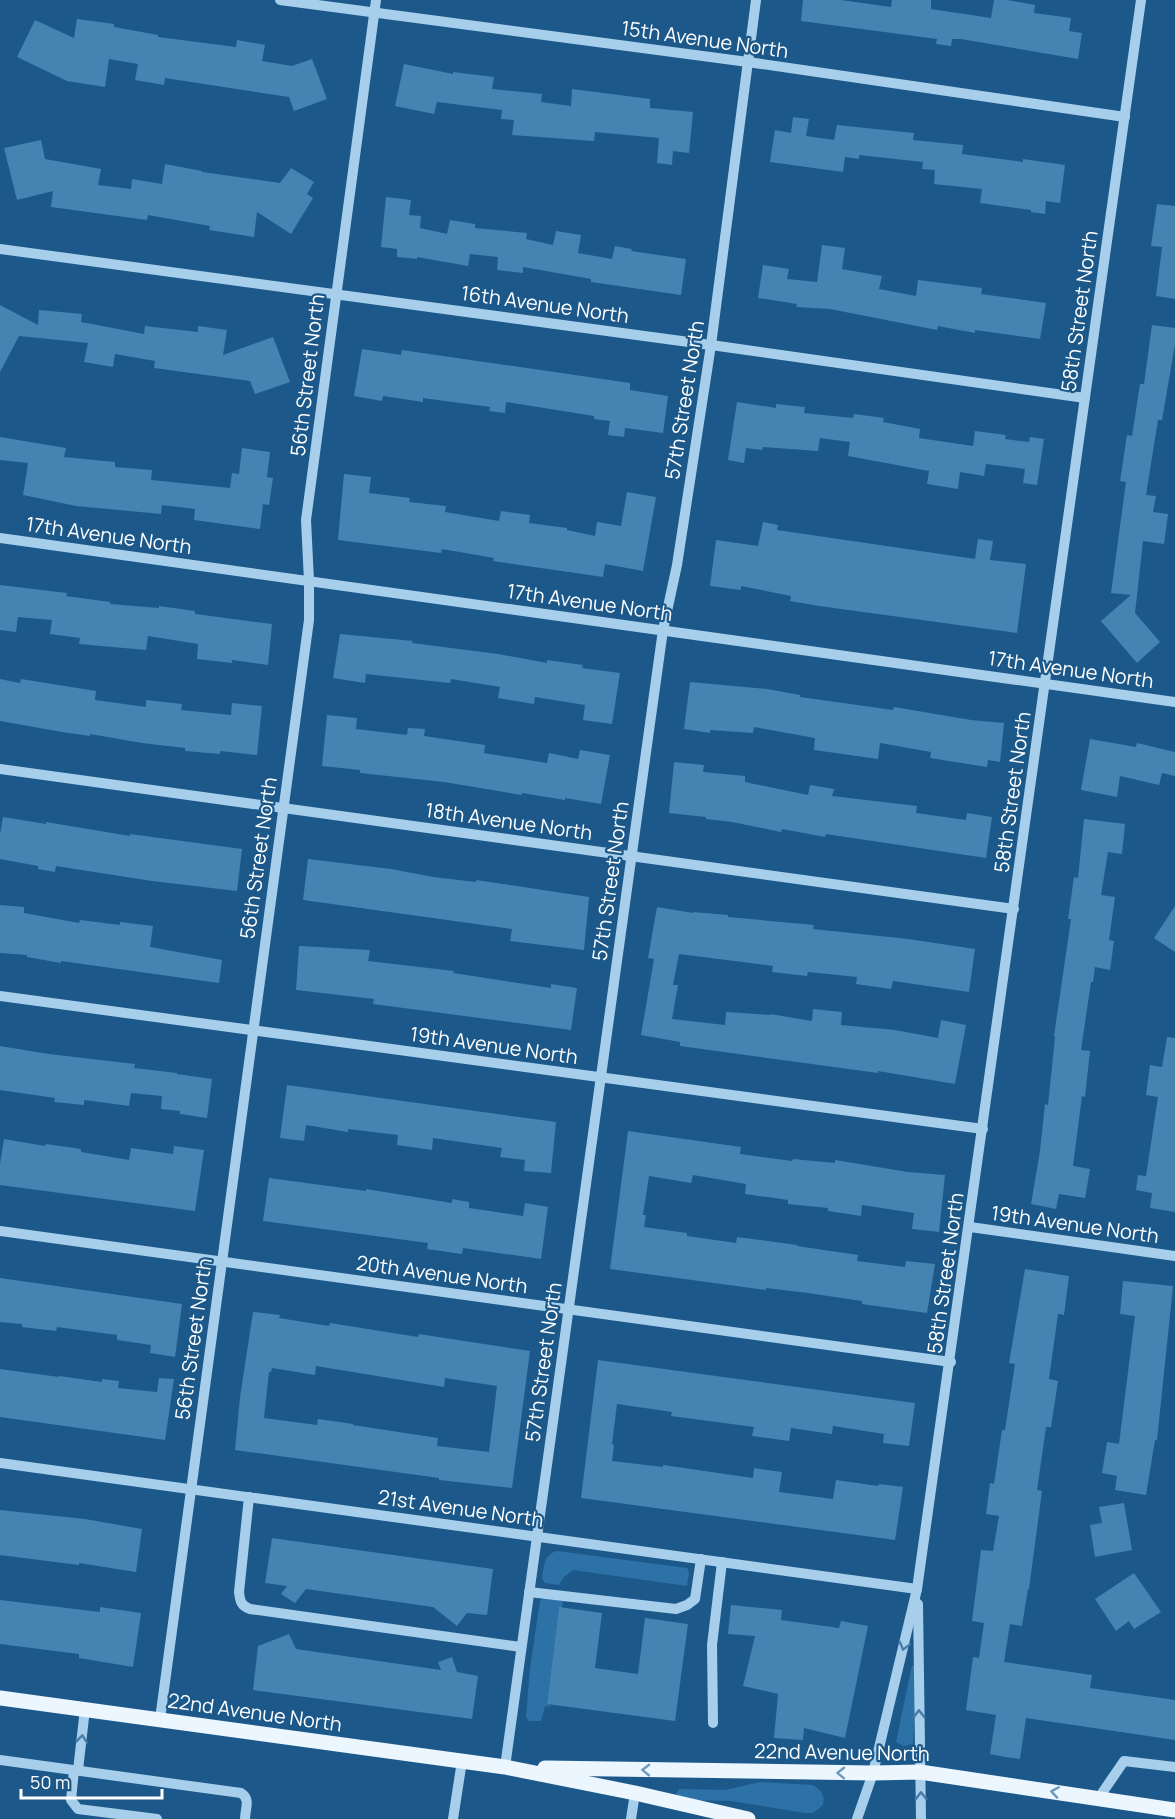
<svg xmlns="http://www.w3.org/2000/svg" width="1175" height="1819" font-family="Manrope,sans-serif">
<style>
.green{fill:#2c72a6}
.building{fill:#4483b2;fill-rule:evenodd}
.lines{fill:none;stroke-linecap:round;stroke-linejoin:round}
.minor{stroke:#a7cfec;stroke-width:10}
.major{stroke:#ecf6ff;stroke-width:15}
.oneway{stroke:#467ca7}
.oneway2{stroke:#6f98b9}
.labels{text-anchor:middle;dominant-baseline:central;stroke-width:4.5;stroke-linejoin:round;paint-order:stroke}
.street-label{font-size:20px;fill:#fff;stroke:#1c598a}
</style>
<rect width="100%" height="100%" fill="#1c598a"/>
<g class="green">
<path d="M557,1551l130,17 2,4 -2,14 -114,-16 -10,8 -4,7 -14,-2 -3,-4c2,-12 1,-24 15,-28z"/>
<path d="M544,1598l19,3 -1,7h-3l-12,96 3,1v2l-5,-1 -4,15h-12l-3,-4 4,-49 10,-67z"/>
<path d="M912,1665l3,1 1,12 -3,66 -9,2 -8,-4z"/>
<path d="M760,1782l52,3c9,4 13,10 11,20l-10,8h-8l-74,-12 -49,-1 -4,-1 -2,-5 3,-5 46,1z"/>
</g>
<g class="building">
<path d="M803,0h38l50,7 1,-7h39v9l60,9 3,-18h13l28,5 -1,8 37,5 -2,13 13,2 -4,26 -117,-20h-9l-1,7 -15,-2 1,-5 -136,-18z"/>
<path d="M77,19l37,5v3l44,8v2l78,10 1,-7 28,5 -3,16 30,5 20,-7 15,40 -33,12 -5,-14 -124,-19 -1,7 -29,-5 3,-16 -29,-5 -4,28 -38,-6 -50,-24 18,-37 39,18z"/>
<path d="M404,64l49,10v-2l41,5 -2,12 50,5 -1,8 30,4 1,-17 78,10v9l43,4 -4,41 -16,-2 -1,14 -15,-2 2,-25 -64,-6 -1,9 -82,-6 2,-15 -13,-1 1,-9 -65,-8 -3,12 -39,-8z"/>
<path d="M793,117l16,2 -3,17 28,4 3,-15 77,8 -1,7 50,5 -1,9 61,8v-3l42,6 -5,38 -14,-2 -1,13 -14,-2v-2l-51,-7 2,-14 -48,-5 1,-14 -13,-1 1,-7 -64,-7v4l-14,-2 -2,15 -73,-10 5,-32 16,3z"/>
<path d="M41,140l4,19 56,10 -3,16 33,4 1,-10 30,5 3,-20 37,7v1l78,11 11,-15 23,14 -7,12 6,4 -22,36 -34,-22 -3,25 -45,-7 1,-4 -62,-11 -1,5 -96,-13 2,-16 -36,9 -13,-52z"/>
<path d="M386,197l25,3 -2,15 12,1 -1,12 27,6 3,-14 25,4v4l52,5 -1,6 27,6 3,-14 25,4 -3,18 34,6 3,-13 17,3 -1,2 55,8 -5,36 -90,-13v-3l-68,-12v6l-26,-3 1,-13 -28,-3 -2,12 -51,-9v2l-20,-2v-8l-16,-2z"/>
<path d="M1157,204l18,2v93l-19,-3 6,-49 -11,-1z"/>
<path d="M822,245l23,3 -3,21 40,7 -3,13 37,7 2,-16 64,8 -1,6 65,9 -6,36 -65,-9v3l-37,-7 -1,4 -107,-21 -34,-2 1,-3 -39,-6 5,-33 26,4 -2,10 30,3z"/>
<path d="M0,305l38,20 1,-15 43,4 -1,8 63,12 1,-8 53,6v-6l29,4 -4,25 50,-18 17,45 -35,12 -5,-13 -96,-13 1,-7 -40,-7 -2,13 -29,-5 4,-19 -69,-7 -19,36z"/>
<path d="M1152,325l23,3v16l-13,76h-4l-12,75 10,1 -3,16 15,2 -4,30 -21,-3 -8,72 25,29 -23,21 -36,-42 30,-26 -20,-2 15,-111 -6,-1 7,-46 5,1 8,-52h4z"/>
<path d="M362,349l39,6 1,-5 228,33v7l38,6 -5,37 -38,-5 -1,9 -16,-2 2,-14 -16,-2v-3l-88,-14 -1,11 -16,-2 1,-4 -67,-9v4l-40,-6 -1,5 -28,-5z"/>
<path d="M737,402l39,6v-4l29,3 -1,6 49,5 1,-4 30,4 -1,4 37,7 -1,9 54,8 2,-15 31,4 -1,4 24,3 1,-5 14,2 -7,46 -14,-2 2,-14 -39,-5 -2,12 -24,-4 -2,17 -31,-5 2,-13 -81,-15 2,-14 -30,-4 -2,13 -55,-4 -1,3 -16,-2 -2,15 -16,-3z"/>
<path d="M0,437l66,11 -2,9 51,5v5l37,3 -1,10 79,8 2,-15 7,1 3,-26 28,4 -3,25 6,1 -4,27 -6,-1 -3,25 -66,-9 1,-11 -33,-4 -1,9 -85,-8 -53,-11 5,-32 -28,-3z"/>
<path d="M344,474l27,3 -2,16 41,5 -1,4 37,4 -1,6 54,9 2,-10 29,4 -1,8 38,5v2l28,6 2,-14 24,4 6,-34 29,5 -13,74 -38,-7 -2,13 -110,-16 1,-3 -52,-9 -1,4 -103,-13z"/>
<path d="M763,522l15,3 -1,5 198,29 3,-20 15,2 -3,19 36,4 -9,69 -198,-27 -29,-5 1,-5 -50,-10v4l-31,-4 6,-46 42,6z"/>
<path d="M0,585l67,8 -1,3 44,6v2l49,4v-2l36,5v3l77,10 -4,41 -36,-5v3l-35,-4 1,-15 -50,-8 -2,14 -67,-6 1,-6 -30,-4 2,-14 -34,-3 -2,15 -16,-2z"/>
<path d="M340,634l73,7 -1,2 86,11 49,9v-3l36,5 -1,3 38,5 -8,51 -29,-4 2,-15 -50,-8 -1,7 -36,-6 2,-11 -49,-8 -1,4 -84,-9 -1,9 -32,-5z"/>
<path d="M0,679l20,4 1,-4 75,12 -1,9 51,7v-7l36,4 -1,6 50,5 1,-12 30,3 -5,49 -37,-4v3l-35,-3v-3l-43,-5 -52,-9v2l-28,-4 -62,-11z"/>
<path d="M690,682l77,7 33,6v2l93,13 1,-3 77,13 33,3 -4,39 -12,-2 -1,7 -57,-9 1,-6 -51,-9 -2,16 -64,-9 1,-12 -61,-11 -1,6 -43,-3v3l-26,-4z"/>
<path d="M327,715l30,3 -1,11 51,6 1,-7 17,1 -1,7 61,9 -1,8 63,10 2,-10 29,6 2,-9 30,5 -9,49 -36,-6v2l-43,-7v2l-78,-13 -84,-9v-3l-38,-4z"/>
<path d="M1090,739l46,8 1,-4 38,9v24l-13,-3 -3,12 -39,-9 -3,21 -36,-7z"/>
<path d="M674,762l30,3 -1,7 42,4v6l63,13 2,-10 24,4 -2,7 85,10 -1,7 50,7 1,-7 25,4 -6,41 -160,-24 -1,3 -43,-8 -1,3 -49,-10 -26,-3v-2l-37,-4z"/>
<path d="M3,817l43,7v-2l84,14v-2l112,15 -5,42 -85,-10 -96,-15 -1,6 -17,-3v-3l-38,-7v-25z"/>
<path d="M1084,819l41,5 -3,30 -14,-2 -7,43 14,2 -6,43 5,1 -4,29 -15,-3 -2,15h-2l-10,68 9,1 -5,46 -3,-1 -9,70 17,3 -5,29 -26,-4 -3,15 -25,-5 9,-53 5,-47 3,1 7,-68 -1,-1 17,-117h-3l6,-42 4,1z"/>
<path d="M308,859l83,10 42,8 43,5v-2l113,17 -5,53 -74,-9 2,-12 -209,-29z"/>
<path d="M0,905l24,2v6l55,10 1,-3 40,5v-3l33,4 -3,21 72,13 -3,23 -158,-22v2l-34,-6v-2l-27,-2z"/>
<path d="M1175,906v46l-21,-14z"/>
<path d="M657,907l36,6v-1l35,3v2l86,8 -1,4 95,10 67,10 -6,43 -76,-11 -2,8 -35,-5 1,-7 -49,-5 -1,4 -35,-4 1,-6 -94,-12 -6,31h5l-6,34 53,6 1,-13 44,3v-1l42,7 1,-12 29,3 -1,13 54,5 43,8 3,-18 25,5 -11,59 -77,-13v2l-198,-27v-4l-39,-7 13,-76 -6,-1z"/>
<path d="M299,946l71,4 -2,11 86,10 -1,2 98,15v-4l26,4 -6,42 -198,-26 1,-5 -78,-9z"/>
<path d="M1167,1037l8,1v174l-25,-4 2,-15 -16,-3 2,-15 8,1 12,-79 -12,-2 4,-30 12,2z"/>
<path d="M0,1046l49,8 86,10 -1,4 43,5v1l35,5 -5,39 -27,-4v-3l-19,-2 1,-13 -31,-3 -2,13 -45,-6v5l-30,-3 1,-4 -55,-8z"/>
<path d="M287,1085l269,37 -5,51 -27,-2 1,-11 -25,-3 2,-9 -69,-10 -1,12 -35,-5 1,-10 -50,-6v3l-42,-7 -2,16 -24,-3z"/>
<path d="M628,1131l113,16 -1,7 52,7 1,-2 42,4v-3l73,12 37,3 -6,57 -27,-3 2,-16 -52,-8 -1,11 -33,-5v-3l-40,-4v-4l-43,-6 1,-10 -53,-9 -2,8 -42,-7 -6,39h3l-2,12 43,6v3l49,7 1,-6 60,8v1l61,9 -1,6 48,6 1,-6 29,3 -8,49 -65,-9v-3l-54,-8 -42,-5v2l-156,-21z"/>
<path d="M4,1139l41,7 1,-2 35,5v3l48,8 2,-12 42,6 1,-8 30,4 -9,61 -195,-26v-21z"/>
<path d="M269,1178l97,13v-2l86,14v-4l17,3v6l54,8 2,-13 23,4 -7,52 -78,-11 -1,6 -35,-5 1,-6 -165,-22z"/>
<path d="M1025,1269l44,7 -5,39 -6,-1 -9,65 9,2 -7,46h-5l-9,63 5,1 -13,98h-1l-6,37 -12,-2 -6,38 88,13 -2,13 85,12v40l-149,-22 -6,41 -15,-2 -15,-3 6,-39 -30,-5 7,-53 6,1 5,-35 -12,-2 9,-71 12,1 6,-35 -13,-2 4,-31 4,1 8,-54h3l10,-66 -6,-1z"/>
<path d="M0,1278l182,26 -7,53 -25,-4 1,-8 -34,-5v-5l-60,-8 -1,4 -34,-4v-3l-22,-2z"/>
<path d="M1123,1281l50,5 -16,154h-2l-9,55 -31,-5 2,-14 -15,-3 5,-31 12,2 16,-128 -15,-2z"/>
<path d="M253,1312l27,3 -1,3 50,8 1,-3 88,14 1,-3 111,17 -18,137 -73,-8v-2l-204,-28 5,-53zM316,1366l128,21 1,-9 52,8 -8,66 -52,-6 1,-8 -85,-13v-1l-35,-5 -1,6 -53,-7 5,-46h2l1,-4 43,7z"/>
<path d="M598,1360l317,43 -6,43 -26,-3 1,-9 -51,-8 -1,8 -41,-6 -2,13 -37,-5 2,-9 -83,-11 1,-4 -55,-8 -5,40 2,1 -2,16 51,6v-2l90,13 1,-10 28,4 -3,20 54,7 3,-19 42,6 1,-2 24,3 -8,53 -314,-42z"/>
<path d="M0,1369l59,8v-1l43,6v-3l17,2 -1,7 39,4 2,-14 15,1 -9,61 -165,-23z"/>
<path d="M1124,1503l8,47 -37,7 -5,-32 12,-2 -3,-16z"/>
<path d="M0,1510l85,9 57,10 -6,43 -57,-9v2l-79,-10z"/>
<path d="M272,1538l221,31 -6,46 -20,-2 -10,13 -24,-19 -127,-18 -11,14 -14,-9 6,-8 -22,-3z"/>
<path d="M1134,1573l27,39 -27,17 -5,-8 -13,10 -21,-32z"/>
<path d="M0,1600l100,12v-5l41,6 -8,54 -54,-9v-4l-79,-10z"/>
<path d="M731,1605l51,5 -1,10 58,8 2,-7 27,5 -23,112 -41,-10 -1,12 -29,-2 4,-44 -35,-8 12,-50 -27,-2z"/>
<path d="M559,1607l43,6 -7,55 43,6 7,-56 43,6 -13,97 -128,-17z"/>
<path d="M289,1634l7,15 145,21 -3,-8 14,-5 5,15 21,4 -6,43 -219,-29 5,-44z"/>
</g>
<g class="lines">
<g class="minor">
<path d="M280,0l468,62 377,55"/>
<path d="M0,249l711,96 374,53"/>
<path d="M0,538l1175,164"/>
<path d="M0,769l1014,140"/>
<path d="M0,996l983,133"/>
<path d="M970,1227l205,29"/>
<path d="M0,1231l951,131"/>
<path d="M0,1463l917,126"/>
<path d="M249,1497l-10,95c1,9 2,14 11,17l271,38"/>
<path d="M529,1592l147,17 11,-4 8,-6 6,-40"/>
<path d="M918,1604l3,215"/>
<path d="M160,1719l149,-1099v-39l-3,-61 70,-520"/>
<path d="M713,1723l-1,-78 10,-83"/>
<path d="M0,1760l241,33c10,6 4,16 4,26"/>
<path d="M505,1767l158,-1137 14,-65 34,-220 45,-345"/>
<path d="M74,1770l-3,30 7,9 79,10"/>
<path d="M78,1770l7,-61"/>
<path d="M1098,1799l26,-38 51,6"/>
<path d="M453,1819l9,-58"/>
<path d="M631,1819l4,-26"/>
<path d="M857,1819l16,-46 44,-184 224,-1589"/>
</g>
<g class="major">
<path d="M0,1698l505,69 130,26 113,26"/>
<path d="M545,1768l328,5 47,-1 255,38"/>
</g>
</g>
<defs><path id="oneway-chevron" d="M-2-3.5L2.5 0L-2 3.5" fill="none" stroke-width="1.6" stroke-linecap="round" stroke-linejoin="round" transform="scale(1.5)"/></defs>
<g class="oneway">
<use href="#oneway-chevron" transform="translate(904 1646) rotate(104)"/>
<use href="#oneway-chevron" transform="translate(919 1714) rotate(-91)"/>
<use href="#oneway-chevron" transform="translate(82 1739) rotate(-84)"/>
<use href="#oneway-chevron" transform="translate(921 1796) rotate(-91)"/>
</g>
<g class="oneway2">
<use href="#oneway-chevron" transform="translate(646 1770) rotate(-179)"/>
<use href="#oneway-chevron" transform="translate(841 1773) rotate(-179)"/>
<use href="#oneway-chevron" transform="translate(1055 1792) rotate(-171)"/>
</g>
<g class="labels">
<g class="street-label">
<text transform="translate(705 39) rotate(8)">15th Avenue North</text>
<text transform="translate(545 304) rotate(8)">16th Avenue North</text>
<text transform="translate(1079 311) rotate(-82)">58th Street North</text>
<text transform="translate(307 375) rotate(-83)">56th Street North</text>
<text transform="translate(684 400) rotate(-81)">57th Street North</text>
<text transform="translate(109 535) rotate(8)">17th Avenue North</text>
<text transform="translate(590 602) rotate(8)">17th Avenue North</text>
<text transform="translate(1071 669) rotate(8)">17th Avenue North</text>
<text transform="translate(1012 792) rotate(-82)">58th Street North</text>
<text transform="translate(509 821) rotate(8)">18th Avenue North</text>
<text transform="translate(258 858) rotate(-82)">56th Street North</text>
<text transform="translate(610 881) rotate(-82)">57th Street North</text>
<text transform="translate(494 1045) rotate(8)">19th Avenue North</text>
<text transform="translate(1075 1224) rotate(8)">19th Avenue North</text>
<text transform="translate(945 1273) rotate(-82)">58th Street North</text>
<text transform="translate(442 1274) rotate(8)">20th Avenue North</text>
<text transform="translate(193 1339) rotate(-82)">56th Street North</text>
<text transform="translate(543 1362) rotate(-82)">57th Street North</text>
<text transform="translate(461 1508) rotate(8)">21st Avenue North</text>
<text transform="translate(255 1712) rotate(8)">22nd Avenue North</text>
<text transform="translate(842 1752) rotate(1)">22nd Avenue North</text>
</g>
</g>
<path d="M21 1789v9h141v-9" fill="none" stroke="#ffffff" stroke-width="3"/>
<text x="30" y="1789" font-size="18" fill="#ffffff" stroke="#1c598a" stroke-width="4.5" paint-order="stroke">50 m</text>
</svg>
